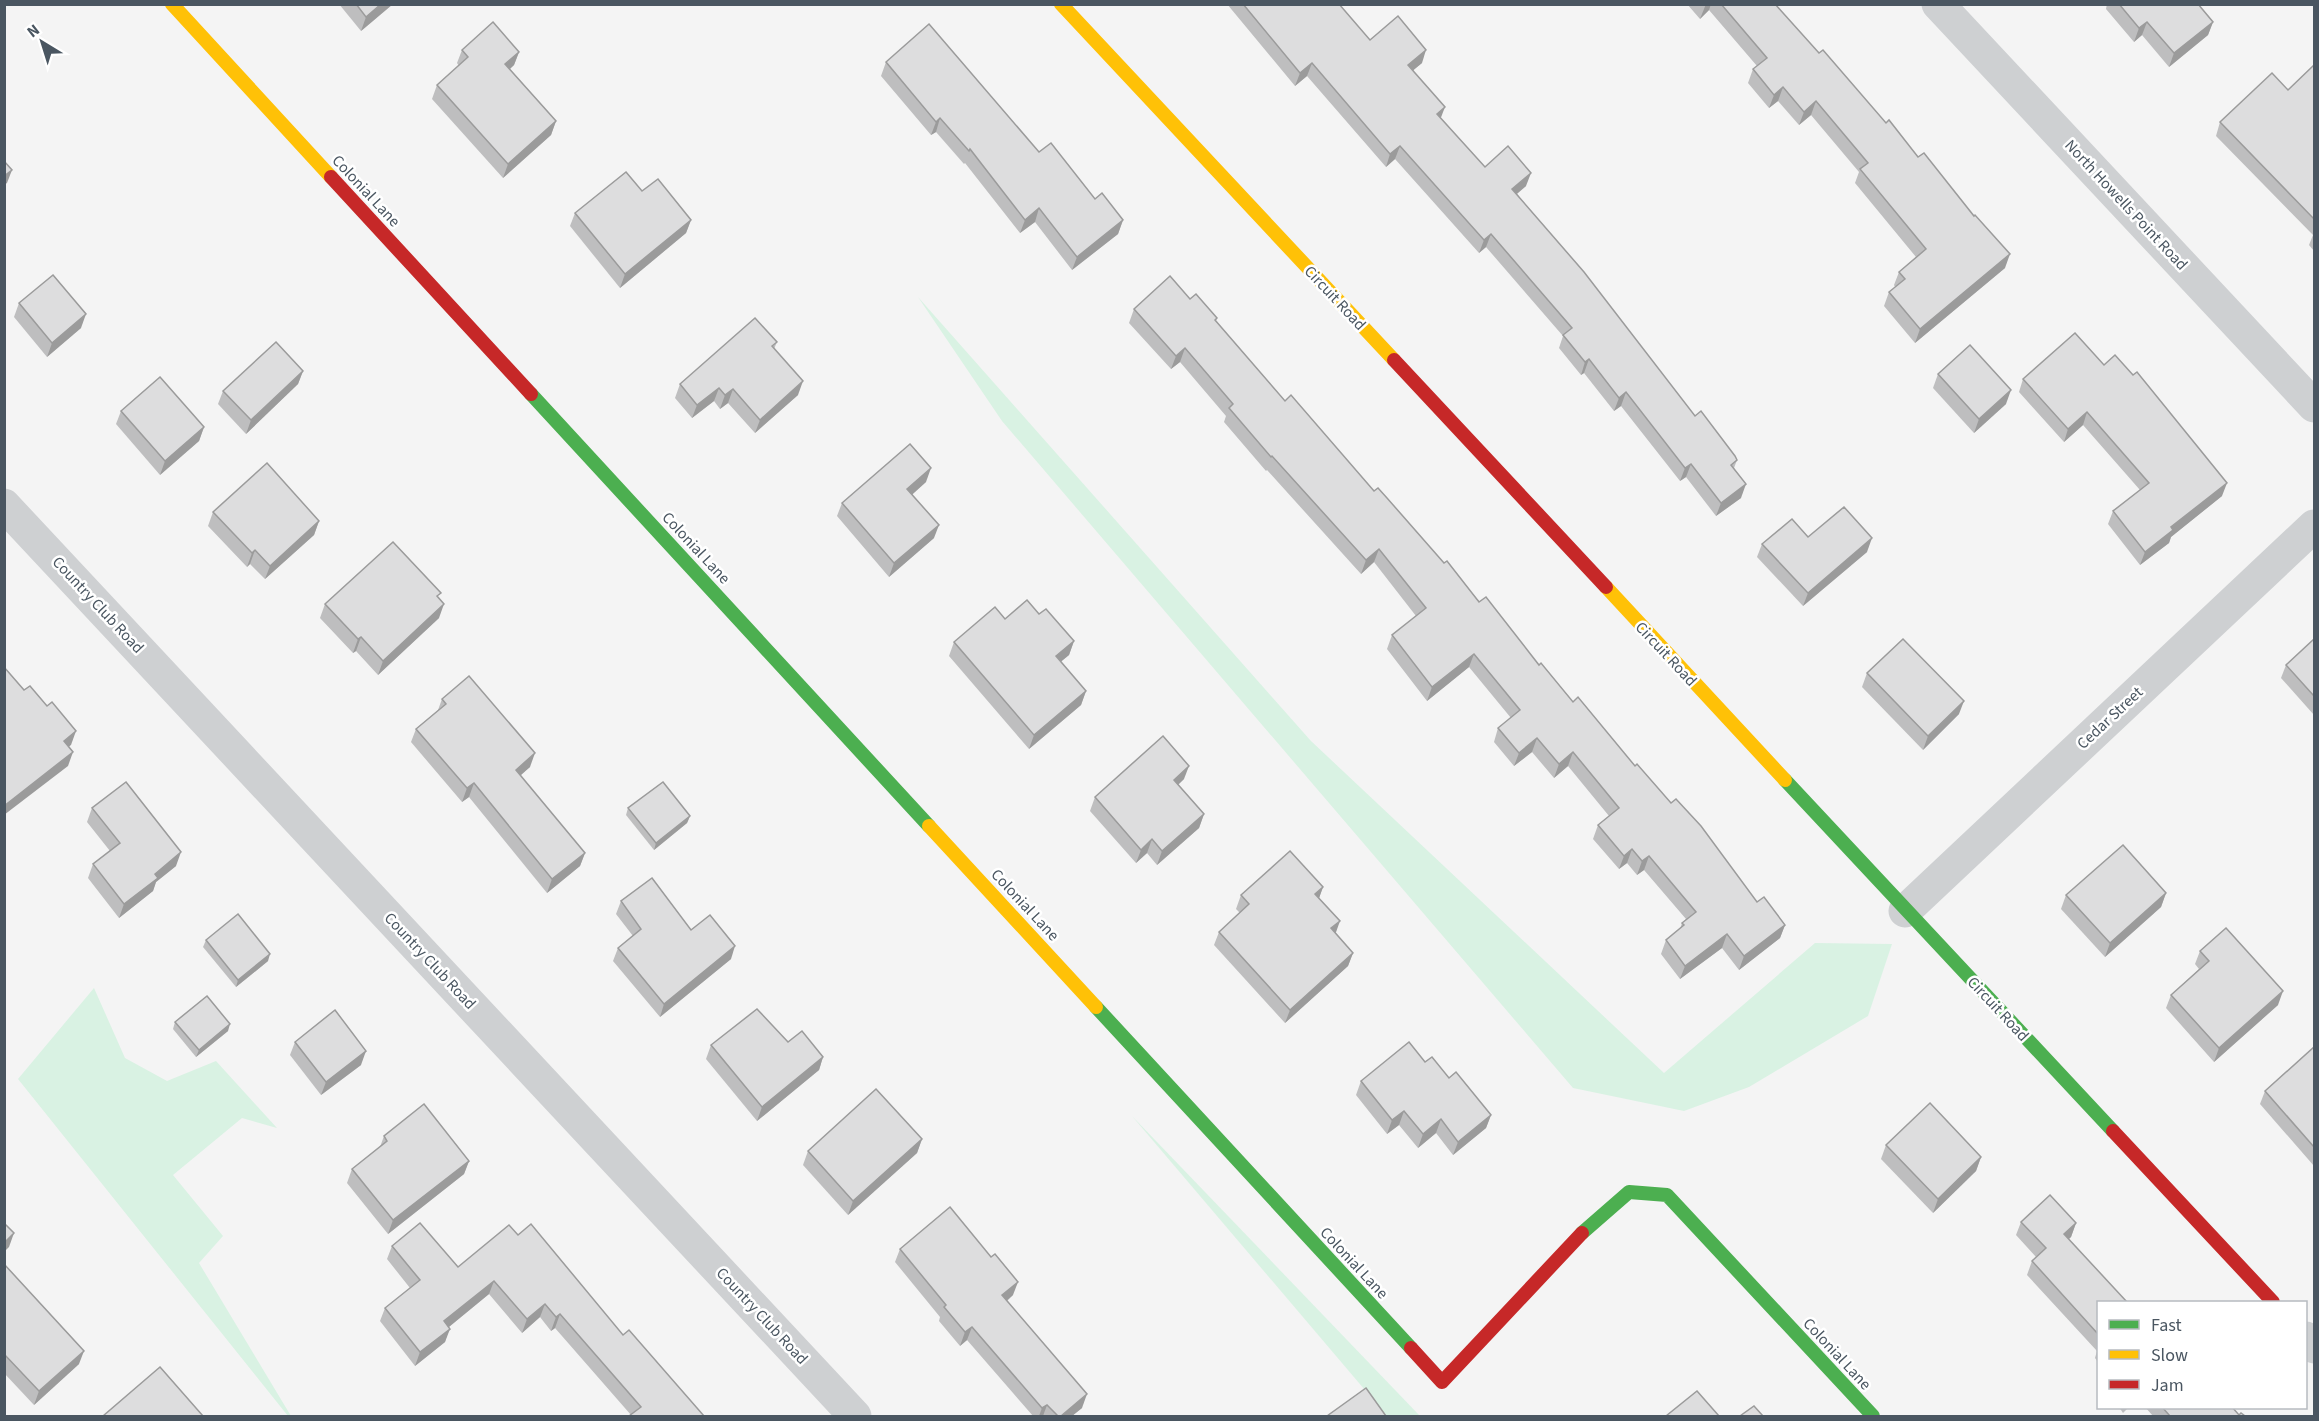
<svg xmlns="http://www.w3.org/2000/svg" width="2319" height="1421" font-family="'Source Sans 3',sans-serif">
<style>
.green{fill:#d9f2e3}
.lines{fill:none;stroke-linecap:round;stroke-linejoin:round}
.street{stroke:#ced0d2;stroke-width:33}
.fast{stroke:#4caf50;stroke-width:14}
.slow{stroke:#ffc107;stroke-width:14}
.jam{stroke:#c62828;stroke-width:14}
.wall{fill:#bebebf}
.shaded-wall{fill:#9b9b9b}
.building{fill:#ddddde;stroke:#9b9b9b;stroke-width:1.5}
.labels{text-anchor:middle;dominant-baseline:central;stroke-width:5;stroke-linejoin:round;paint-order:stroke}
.street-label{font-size:16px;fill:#4a5661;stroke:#fff}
</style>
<rect width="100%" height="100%" fill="#f4f4f4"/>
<g class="green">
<path d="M918,297l393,444 353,332 151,-130 77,1 -24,72 -119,71 -65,24 -111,-23 -571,-667z"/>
<path d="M94,988l31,70 42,23 49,-20 61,67 -35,-10 -69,57 50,61 -24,27 92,153h-3l-270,-337z"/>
<path d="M1132,1116l288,300h-33z"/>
</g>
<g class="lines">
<g class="street">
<path d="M1938,4l376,402"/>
<path d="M4,505l851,911"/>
<path d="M1905,911l409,-385"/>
<path d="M2306,1338l8,9"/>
</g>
<g class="fast">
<path d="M531,394l398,432"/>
<path d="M1785,780l328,351"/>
<path d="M1096,1007l315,341"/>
<path d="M1582,1233l47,-41 38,3 206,221"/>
</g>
<g class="slow">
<path d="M172,4l159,173"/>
<path d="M1061,4l333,356"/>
<path d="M1606,587l179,193"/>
<path d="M929,826l167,181"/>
</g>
<g class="jam">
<path d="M331,177l200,217"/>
<path d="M1394,360l212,227"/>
<path d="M2113,1131l160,171"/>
<path d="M1411,1348l31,34 140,-149"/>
</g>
</g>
<g class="wall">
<path d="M339,4h54l-32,27z"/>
<path d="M1227,4h112l31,36 52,23 -9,7 28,48 44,49 41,19 -9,8 178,222 42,44 -3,8 7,30 -25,18 -30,-39 -6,4 -59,-75 -7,5 -30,-38 -3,2 -22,-27 4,-12 -77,-89 -7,6 -84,-94 -9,8 -79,-91 -12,10z"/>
<path d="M1687,4h88l230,264 -90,75 -31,-37 5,-14 6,-5 -1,-2 5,-13 17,-15 -61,-74 4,-11 -48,-57 -12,10 -21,-24 -9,7 -21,-25 5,-14 4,-3 -48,-56 -9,9z"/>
<path d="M2107,4h91l15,18 -5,13 -39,32 -27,-32 -8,7 -28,-33z"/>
<path d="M462,50l57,2 -5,13 -4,4 46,52 -5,14 -48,43 -71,-79 5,-14 22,-19 -2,-3z"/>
<path d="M886,62l153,90 56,47 28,21 -5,14 -46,36 -37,-48 -15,11 -55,-70 -1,1 -28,-32 -5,3 -50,-59z"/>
<path d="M2314,65v186l-5,-6 4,-10 -97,-99 4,-14 68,-32z"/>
<path d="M642,191l49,29 -5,13 -66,55 -50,-62 5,-13z"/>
<path d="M1190,299l27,19 -1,3 69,80 159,162 129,139 62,64 122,136 28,23 -5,13 -41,32 -17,-22 -42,31 -19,-25 5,-14 14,-11 2,-6 4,-4 -42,-49 -7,5 -10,-12 -8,6 -26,-30 5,-14 11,-9 -41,-50 -14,12 -22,-26 -18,14 -20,-24 4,-14 13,-10 -42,-51 -42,34 -40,-52 5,-14 24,-19 -42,-54 -13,12 -94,-104 -1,1 -42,-49 2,-6 -46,-54 -9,7 -42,-46 5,-14z"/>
<path d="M19,303l62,25 -34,29 -33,-40z"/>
<path d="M2075,333l147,163 -51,41 -2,6 -29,22 -32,-41 5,-13 27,-21 -57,-65 -19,17 -45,-50 4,-13z"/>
<path d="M777,342l-3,7 24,46 -43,38 -27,-30 -8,6 -6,-8 -22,17 -17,-20 5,-14z"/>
<path d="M303,371l-5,13 -52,50 -28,-30 5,-13z"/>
<path d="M1938,374l68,30 -32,29 -41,-45z"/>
<path d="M121,411l83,16 -5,14 -39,34 -44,-51z"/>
<path d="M926,482l-14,12 22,44 -45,39 -52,-61 5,-13z"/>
<path d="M213,512l106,9 -5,14 -49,44 -15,-15 -3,3 -39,-41z"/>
<path d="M1808,537l59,15 -64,54 -46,-49 5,-13z"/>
<path d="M439,598v20l-61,57 -22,-24 -3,2 -33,-35 5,-14z"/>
<path d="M1039,614l35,27 -5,14 -9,7 26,29 -5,14 -52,44 -80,-93 5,-14 51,-23z"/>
<path d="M2314,639v76l-33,-37 5,-13z"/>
<path d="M1867,673l92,41 -36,36 -61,-63z"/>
<path d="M442,699l88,68 -10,8 65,78 -5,13 -33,27 -78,-96 -7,5 -51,-60 5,-13 22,-19z"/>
<path d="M1184,779l-6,6 26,29 -5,14 -42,37 -10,-12 -11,10 -46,-52 5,-14z"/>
<path d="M92,808l84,58 -20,16 -3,9 -34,27 -31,-40 5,-14 17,-13 -23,-29z"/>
<path d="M628,808l62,8 -3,7 -33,27 -28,-35z"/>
<path d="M1323,887l-4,11 16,35 18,20 -5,13 -63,57 -71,-78 5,-13 21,-19 -4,-4 5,-14z"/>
<path d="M2166,893l-5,14 -56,50 -44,-48 5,-14z"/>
<path d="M621,901l110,58 -71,58 -47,-56 5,-13 15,-12 -17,-22z"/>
<path d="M206,940l62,21 -32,26 -33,-40z"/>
<path d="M2200,951l78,54 -64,57 -48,-54 5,-13 28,-26 -4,-5z"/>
<path d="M175,1022l53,9 -32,26 -23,-28z"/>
<path d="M295,1042l66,23 -40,30 -31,-40z"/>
<path d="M788,1042l35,15 -4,13 -62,51 -51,-62 5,-14z"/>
<path d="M2314,1047v119l-54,-62 5,-13z"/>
<path d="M1425,1062l24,16 42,37 -5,13 -33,27 -17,-22 -18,15 -19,-23 -12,9 -31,-39 5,-14z"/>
<path d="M384,1136l85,25 -5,13 -76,60 -41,-51 5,-14 28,-22z"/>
<path d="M922,1139l-5,14 -69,62 -45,-50 5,-14z"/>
<path d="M1886,1145l95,12 -5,14 -43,42 -52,-54z"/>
<path d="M2021,1222l55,1 -5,14 -2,2 29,63v60l-3,-4 2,-7 -70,-76 5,-14 4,-4 -20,-22z"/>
<path d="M518,1235l105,100 81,81 -73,-1 -76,-87 -4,3 -11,-14 -18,16 -33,-39 -40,33 -4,15 -30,24 -35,-45 5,-13 25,-20 -23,-29 5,-13 66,21z"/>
<path d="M900,1249l113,46 -6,6 75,107 -10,8h-39l-66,-76 -7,6 -21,-25 1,-4 -45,-55z"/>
<path d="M4,1264l75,100 -45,41 -30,-32z"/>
<path d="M2119,1407h10l-6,6z"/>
<path d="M2145,1407h87l7,8 6,1h-92z"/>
</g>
<g class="shaded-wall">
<path d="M381,4h12l-32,27 5,-14z"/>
<path d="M1706,4h5l-2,6 -9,9z"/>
<path d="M2147,22l-5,13 -8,7 5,-14z"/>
<path d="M2213,22l-5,13 -39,32 5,-14z"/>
<path d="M1426,50l-4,13 -18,15 4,-13z"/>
<path d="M519,52l-5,13 -14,13 5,-14z"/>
<path d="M1312,63l-5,13 -12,10 5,-13z"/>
<path d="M1783,87l-5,14 -9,7 5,-13z"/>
<path d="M1816,101l-5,14 -12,10 5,-13z"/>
<path d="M1445,107l-5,13 -3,-6z"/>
<path d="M940,118l-4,14 -5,3 5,-13z"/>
<path d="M556,121l-5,14 -48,43 5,-14z"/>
<path d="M1400,146l-5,13 -9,8 4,-13z"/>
<path d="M12,170l-5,13 -3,2v-9z"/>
<path d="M1531,173l-5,13 -19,16 5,-13z"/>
<path d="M1039,208l-4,14 -15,11 5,-13z"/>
<path d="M691,220l-5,13 -66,55 5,-14z"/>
<path d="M1123,220l-5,14 -46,36 5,-13z"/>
<path d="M1491,234l-5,13 -7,6 5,-13z"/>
<path d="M2010,254l-5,14 -90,75 5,-14z"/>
<path d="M86,314l-5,14 -34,29 5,-14z"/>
<path d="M1185,348l-5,14 -9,7 5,-13z"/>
<path d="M1589,359l-5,14 -3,2 4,-13z"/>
<path d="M303,371l-5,13 -52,50 5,-14z"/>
<path d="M803,381l-5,14 -43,38 5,-13z"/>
<path d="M719,388l-5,13 -22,17 5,-13z"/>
<path d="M733,389l-5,14 -8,6 5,-14z"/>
<path d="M2011,390l-5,14 -32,29 5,-14z"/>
<path d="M1626,392l-5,14 -7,5 5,-13z"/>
<path d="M2087,412l-4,13 -19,17 4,-13z"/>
<path d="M204,427l-5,14 -39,34 5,-14z"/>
<path d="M1691,464l-5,13 -6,4 5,-13z"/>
<path d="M931,468l-5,14 -23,21 4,-14z"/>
<path d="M2227,483l-5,13 -51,41 -2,6 -29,22 5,-13 26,-25z"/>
<path d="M1746,484l-5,14 -25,18 5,-13z"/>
<path d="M319,521l-5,14 -49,44 5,-13z"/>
<path d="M939,525l-5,13 -45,39 5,-14z"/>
<path d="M1872,538l-5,14 -64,54 5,-13z"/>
<path d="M1379,549l-5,13 -13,12 5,-14z"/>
<path d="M255,550l-5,14 -3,3 5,-14z"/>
<path d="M444,604l-5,14 -61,57 5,-14z"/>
<path d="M361,637l-5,14 -3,2 5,-14z"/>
<path d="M1074,641l-5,14 -18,15 5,-14z"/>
<path d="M1474,654l-5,13 -42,34 5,-14z"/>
<path d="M1086,691l-5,14 -52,44 5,-14z"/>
<path d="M1964,701l-5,13 -36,36 5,-14z"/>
<path d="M76,731l-5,14 -12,9 5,-13z"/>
<path d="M1537,738l-5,14 -18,14 5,-13z"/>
<path d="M73,752l-5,14 -64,49v-9z"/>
<path d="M1573,752l-5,14 -14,12 5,-14z"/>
<path d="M535,753l-5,14 -19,17 5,-14z"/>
<path d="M1189,766l-5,13 -15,14 5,-13z"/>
<path d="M474,783l-5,14 -7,5 5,-14z"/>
<path d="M1204,814l-5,14 -42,37 5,-14z"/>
<path d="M690,816l-3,7 -33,27 2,-7z"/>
<path d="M1152,839l-5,14 -11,10 5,-13z"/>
<path d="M1632,849l-5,14 -8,6 5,-13z"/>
<path d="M181,852l-5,14 -20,16 -3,9 -34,27 5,-14 31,-30z"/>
<path d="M585,853l-5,13 -33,27 5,-14z"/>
<path d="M1649,856l-5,14 -7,5 5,-14z"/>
<path d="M1323,887l-5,14 -3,-7z"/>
<path d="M2166,893l-5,14 -56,50 5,-14z"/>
<path d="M1340,921l-5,14 -4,-7z"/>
<path d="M1785,925l-5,13 -41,32 5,-14z"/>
<path d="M1727,934l-5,14 -42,31 5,-13z"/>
<path d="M735,946l-4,13 -71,58 4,-13z"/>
<path d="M1353,953l-5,13 -63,57 5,-13z"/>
<path d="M270,954l-2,7 -32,26 2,-7z"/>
<path d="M2283,991l-5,14 -64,57 5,-14z"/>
<path d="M230,1024l-2,7 -32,26 3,-7z"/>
<path d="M366,1051l-5,14 -40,30 5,-13z"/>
<path d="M823,1057l-4,13 -62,51 5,-14z"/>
<path d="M1404,1111l-5,14 -12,9 5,-14z"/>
<path d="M1491,1115l-5,13 -33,27 5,-13z"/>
<path d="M1441,1119l-5,14 -18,15 5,-14z"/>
<path d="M922,1139l-5,14 -69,62 5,-14z"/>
<path d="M1981,1157l-5,14 -43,42 5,-14z"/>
<path d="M469,1161l-5,13 -76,60 5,-14z"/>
<path d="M2076,1223l-5,14 -12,10 5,-13z"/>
<path d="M14,1233l-5,14 -5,5v-9z"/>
<path d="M494,1281l-5,13 -50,41 5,-14z"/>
<path d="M1018,1282l-5,13 -16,14 5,-14z"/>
<path d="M545,1304l-5,13 -18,16 5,-14z"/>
<path d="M560,1314l-5,14 -4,3 5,-14z"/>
<path d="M972,1327l-5,13 -7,6 5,-14z"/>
<path d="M450,1329l-5,13 -30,24 5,-14z"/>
<path d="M84,1351l-5,13 -45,41 5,-14z"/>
<path d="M1087,1394l-5,14 -10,8h-11z"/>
<path d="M1047,1405l-4,11h-4l3,-8z"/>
</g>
<g class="building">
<path d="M356,4h25l-15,13z"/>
<path d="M1243,4h96l31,36 28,-24 28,34 -18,15 37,42 -8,7 48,53 23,-21 23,27 -19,16 72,83 111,144 6,-5 34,45 2,4 -6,5 15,19 -25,19 -30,-39 -6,4 -59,-76 -7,6 -30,-39 -4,3 -22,-27 9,-7 -81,-94 -7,6 -84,-94 -10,8 -78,-91 -12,10z"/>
<path d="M1721,4h54l44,49 4,-3 63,73 3,-3 29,37 6,-4 50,63 1,-1 35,39 -90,75 -31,-37 16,-13 -6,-7 27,-23 -66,-80 8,-6 -52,-62 -12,11 -21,-25 -9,8 -21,-26 14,-11z"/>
<path d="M2119,4h79l15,18 -39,31 -27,-31 -8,6z"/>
<path d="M493,22l26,30 -14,12 51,57 -48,43 -71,-79 31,-28 -6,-7z"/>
<path d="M929,24l110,128 12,-9 44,56 7,-6 21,27 -46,37 -38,-49 -14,12 -55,-71 -1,2 -29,-33 -4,4 -50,-60z"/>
<path d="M2314,65v154l-94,-97 52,-49 16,17z"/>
<path d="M4,161l8,9 -8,6z"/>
<path d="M626,172l16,19 16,-12 33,41 -66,54 -50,-61z"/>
<path d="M53,275l33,39 -34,29 -33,-40z"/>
<path d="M1170,276l20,23 6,-5 21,24 -2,2 70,81 6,-6 83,96 4,-3 9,10 57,65 3,-2 32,41 7,-5 53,68 2,-2 32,39 5,-5 57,69 2,-2 34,39 5,-4 25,27 56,76 7,-5 21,28 -41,31 -17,-22 -42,32 -19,-26 18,-15 -2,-2 14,-11 -47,-56 -7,5 -10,-12 -8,7 -26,-31 21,-17 -46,-56 -14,12 -22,-26 -18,15 -21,-25 22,-18 -46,-56 -42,33 -40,-52 34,-27 -47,-59 -13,11 -94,-104 -1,1 -42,-49 4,-4 -48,-56 -9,8 -42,-47z"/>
<path d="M755,318l22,24 -5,4 31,35 -43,39 -27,-31 -8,6 -6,-7 -22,17 -17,-21z"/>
<path d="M2075,333l29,32 11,-10 18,20 4,-3 90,111 -56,44 2,3 -28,22 -32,-41 36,-28 -62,-71 -19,17 -45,-50z"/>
<path d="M276,342l27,29 -52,49 -28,-29z"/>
<path d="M1970,345l41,45 -32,29 -41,-45z"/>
<path d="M160,377l44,50 -39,34 -44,-50z"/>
<path d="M910,444l21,24 -24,21 32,36 -45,38 -52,-60z"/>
<path d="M267,463l52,58 -49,45 -15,-16 -3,3 -39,-41z"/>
<path d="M1844,507l28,31 -64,55 -46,-49 30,-25 16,18z"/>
<path d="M393,542l48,51 -4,3 7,8 -61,57 -22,-24 -3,2 -33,-35z"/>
<path d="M1027,600l12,14 7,-5 28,32 -18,15 30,35 -52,44 -80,-93 41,-35 10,12z"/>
<path d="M1903,639l61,62 -36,35 -61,-63z"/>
<path d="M2314,639v57l-28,-31z"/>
<path d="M4,667l20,23 6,-4 17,20 5,-4 24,29 -12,10 9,11 -69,54z"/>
<path d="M469,676l66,77 -19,17 69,83 -33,26 -78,-96 -7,5 -51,-59 30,-25 -4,-5z"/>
<path d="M1163,736l26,30 -15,14 30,34 -42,37 -10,-12 -11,11 -46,-53z"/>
<path d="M126,782l55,70 -26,22 3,4 -34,26 -31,-40 27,-21 -28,-35z"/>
<path d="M663,782l27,34 -34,27 -28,-35z"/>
<path d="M2123,845l43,48 -56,50 -44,-48z"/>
<path d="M1290,851l33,36 -8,7 25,27 -9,7 22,25 -63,57 -71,-78 30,-28 -8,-9z"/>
<path d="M652,878l39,52 19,-15 25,31 -71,58 -46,-56 23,-19 -20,-28z"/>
<path d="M238,914l32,40 -32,26 -32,-40z"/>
<path d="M2226,928l57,63 -64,57 -48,-53 38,-34 -9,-10z"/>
<path d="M207,996l23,28 -31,26 -24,-28z"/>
<path d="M757,1009l31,33 14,-11 21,26 -61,50 -51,-62z"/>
<path d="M335,1010l31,41 -40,31 -31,-40z"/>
<path d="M1409,1042l16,20 7,-5 17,21 7,-6 35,43 -33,27 -17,-23 -18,15 -19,-23 -12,9 -31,-39z"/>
<path d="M2314,1047v100l-49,-56z"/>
<path d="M876,1089l46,50 -69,62 -45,-50z"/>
<path d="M1930,1103l51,54 -43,42 -52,-54z"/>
<path d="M424,1104l45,57 -76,59 -41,-51 35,-28 -3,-5z"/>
<path d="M2050,1195l26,28 -12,11 63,68h-29v32l-66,-73 14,-13 -25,-26z"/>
<path d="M950,1207l41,50 4,-3 23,28 -16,13 85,99 -26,22h-3l-11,-11 -5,3 -70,-81 -7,5 -21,-25 2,-2 -46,-56z"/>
<path d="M4,1223l10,10 -10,10z"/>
<path d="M420,1223l38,44 51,-42 9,10 13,-11 92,111 6,-5 75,86h-75l12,-9 -81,-93 -4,3 -11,-13 -18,15 -33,-38 -50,40 6,8 -30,23 -35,-44 35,-28 -28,-34z"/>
<path d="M4,1264l80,87 -45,40 -35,-37z"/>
<path d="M160,1367l43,49h-100z"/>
<path d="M1366,1388l20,28h-59z"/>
<path d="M1697,1391l22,25h-53z"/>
<path d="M1754,1406l9,10h-23z"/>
<path d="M2162,1407h70l7,8 2,-2 4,3h-75z"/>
</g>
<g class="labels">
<g class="street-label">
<text transform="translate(366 191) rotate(47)">Colonial Lane</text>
<text transform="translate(2126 205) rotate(47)">North Howells Point Road</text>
<text transform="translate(1335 298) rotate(47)">Circuit Road</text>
<text transform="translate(696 548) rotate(47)">Colonial Lane</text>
<text transform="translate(98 605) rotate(47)">Country Club Road</text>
<text transform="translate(1666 654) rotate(47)">Circuit Road</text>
<text transform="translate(2110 718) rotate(-43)">Cedar Street</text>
<text transform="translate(1025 905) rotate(47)">Colonial Lane</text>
<text transform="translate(430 961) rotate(47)">Country Club Road</text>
<text transform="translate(1998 1009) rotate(47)">Circuit Road</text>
<text transform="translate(1354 1263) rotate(47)">Colonial Lane</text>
<text transform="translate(762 1316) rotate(47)">Country Club Road</text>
<text transform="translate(1837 1354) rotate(47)">Colonial Lane</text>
</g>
</g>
<rect width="2319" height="1421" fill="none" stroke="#4a5661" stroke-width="12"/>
<rect x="2097" y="1301" width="210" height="108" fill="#ffffff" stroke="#b7bbc0" stroke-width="1.5"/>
<rect x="2109" y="1320" width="30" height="9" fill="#4caf50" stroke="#b7bbc0" stroke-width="1.5"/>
<text x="2151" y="1331" font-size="18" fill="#4a5661">Fast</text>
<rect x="2109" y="1350" width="30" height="9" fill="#ffc107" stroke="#b7bbc0" stroke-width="1.5"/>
<text x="2151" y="1361" font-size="18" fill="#4a5661">Slow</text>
<rect x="2109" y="1380" width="30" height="9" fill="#c62828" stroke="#b7bbc0" stroke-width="1.5"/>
<text x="2151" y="1391" font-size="18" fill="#4a5661">Jam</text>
<g transform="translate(42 42) rotate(322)" stroke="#ffffff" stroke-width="4.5" paint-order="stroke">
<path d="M0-4.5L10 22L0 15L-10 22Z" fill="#4a5661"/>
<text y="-9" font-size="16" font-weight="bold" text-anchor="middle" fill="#4a5661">N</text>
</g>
</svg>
